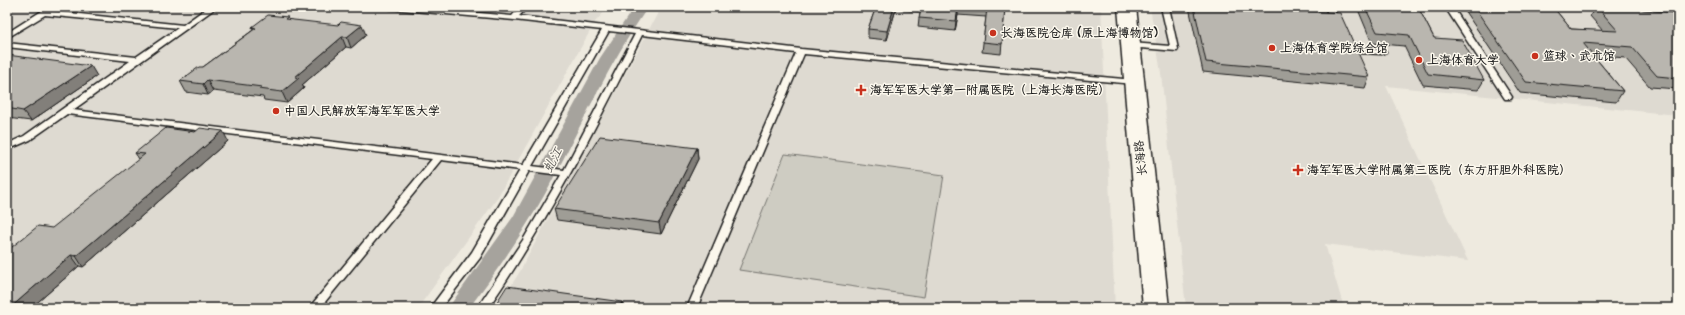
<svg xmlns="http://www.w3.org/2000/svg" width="1685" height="315" font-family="'Architects Daughter','LXGW WenKai TC',sans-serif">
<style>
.built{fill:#dedad1}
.green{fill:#ceccc2;stroke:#75746f}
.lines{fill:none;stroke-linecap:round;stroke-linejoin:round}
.canal{fill:#a6a39d;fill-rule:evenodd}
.service-casing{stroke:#1c1c1c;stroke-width:3}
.tertiary-casing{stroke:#1c1c1c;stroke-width:3}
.service{fill:#fbf7ec;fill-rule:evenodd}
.tertiary{fill:#fbf7ec;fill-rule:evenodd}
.wall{fill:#9f9d96;stroke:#1c1c1c}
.shaded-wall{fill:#827f7a;stroke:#1c1c1c}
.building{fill:#b9b6af;stroke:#1c1c1c}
.poi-dot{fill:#c8321e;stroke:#fbf7ec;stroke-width:1.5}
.labels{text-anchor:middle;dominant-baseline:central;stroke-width:3;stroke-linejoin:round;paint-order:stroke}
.poi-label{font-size:12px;font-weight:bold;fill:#1c1c1c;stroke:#fbf7ec;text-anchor:start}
.street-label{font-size:12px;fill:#1c1c1c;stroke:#fbf7ec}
.water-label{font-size:13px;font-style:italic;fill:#5a5956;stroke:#fbf7ec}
</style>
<rect width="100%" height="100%" fill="#eeeadf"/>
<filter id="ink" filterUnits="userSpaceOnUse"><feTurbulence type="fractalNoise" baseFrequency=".025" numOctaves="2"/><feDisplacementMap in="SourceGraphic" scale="8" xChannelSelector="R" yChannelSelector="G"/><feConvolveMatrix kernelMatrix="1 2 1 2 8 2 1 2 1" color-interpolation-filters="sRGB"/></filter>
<g filter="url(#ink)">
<g class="built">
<path d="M7,7h602l-14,15 -99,178 -78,108h-411z"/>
<path d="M661,7h440l14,301h-618l22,-35z"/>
<path d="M1150,7h528v108l-292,-29 82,175 -143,-17 19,64h-158l-25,-235z"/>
</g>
<path class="green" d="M785,154l159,21 -20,122 -185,-27z"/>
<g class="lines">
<path class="canal" d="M634,7h14c-41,59 -69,124 -103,187 -23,40 -48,77 -76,114h-21l65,-91 87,-159z"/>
<defs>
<g id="service">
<path d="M48,7h9l-6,4 132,14 25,-18h9l-144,103 450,55 79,-135 -88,-10 -124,-11 -4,-2h28l98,9 8,-9h8l-9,9 282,33 333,31 4,2 -4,2 -330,-30 -107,254h-10l109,-255 -154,-18c-47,94 -94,186 -154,273h-11l46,-68 38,-65 -32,-4 -49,87 -39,50h-11l42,-56 48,-82 -79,-10 -121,148h-11l123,-149 -365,-45 -37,26 -23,10v-6l17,-8 106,-75 -123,-14v-4l129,14 42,-29 -133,-13 -38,23v-5zM609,31l26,3 -71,136 -32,-4z"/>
<path d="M1161,7h8l9,42 -1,2 -49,-4v-4h3l39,3z"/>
<path d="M1325,7h8l5,11 -1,2h-6z"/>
<path d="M1445,7h8l59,90 -1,2h-6z"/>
<path d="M1355,49l27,1 4,2 -4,2 -24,-1h-3l-1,-2z"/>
</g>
<path id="tertiary" d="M1118,7h18l33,301h-26z"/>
</defs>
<use href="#service" class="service-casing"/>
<use href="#tertiary" class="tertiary-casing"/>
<use href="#service" class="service"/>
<use href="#tertiary" class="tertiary"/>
</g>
<g class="wall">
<path d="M185,7h11l-2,1z"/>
<path d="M876,7h129l-4,47 -19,-2 4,-35 -28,-2 -3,16 -37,-4 1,-9 1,-6 -24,-3 -9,31 -19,-2v-9z"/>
<path d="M1189,7h119l1,4 60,66 -4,11 -162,-16z"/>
<path d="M1357,7h61l16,31 50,42 -6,10 -55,-5 -19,-39 -32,-3z"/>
<path d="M1462,7h91l18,22 32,2 -13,-15 5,-9h17l66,6v76l-28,-2 -25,-29 -32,-3 30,36 -7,11 -96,-9z"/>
<path d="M290,20l76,15 -15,13 -5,-1 -44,38 2,3 -17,15 -23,-3 -1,-3 -50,-6 -5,4 -22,-3 -6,-11 23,-14 50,-37 -1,-3z"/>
<path d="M7,55l90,21 -66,45 -24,-3z"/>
<path d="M228,141l-145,126 -4,-1 -48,42 108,-149 -4,-6z"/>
<path d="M697,148l1,11 -37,75 -104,-14 -3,-11z"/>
</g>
<g class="shaded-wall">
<path d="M894,7h2v2l-9,31v-9z"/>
<path d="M958,7v8l-3,16 1,-10z"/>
<path d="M362,25l4,10 -15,13 -4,-11z"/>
<path d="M342,37l4,10 -44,38 2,3 -17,15 -5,-11 13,-15z"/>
<path d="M91,66l6,10 -66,45 -8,-10z"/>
<path d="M207,80l6,11 -5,4 -5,-11z"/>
<path d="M223,131l5,10 -145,126 -7,-11z"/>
<path d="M697,148l1,11 -37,75 -2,-11z"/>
<path d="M71,255l8,11 -48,42h-21z"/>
<path d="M622,302l1,6h-4z"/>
</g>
<g class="building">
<path d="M876,7h18l-7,24 -19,-2z"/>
<path d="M922,7h36l-2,14 -37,-3z"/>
<path d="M977,7h28l-3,37 -19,-2 4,-34z"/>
<path d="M1194,7h114l1,4 31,2 29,64 -163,-15z"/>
<path d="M1365,7h53l16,31 28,2 22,40 -56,-6 -19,-39 -32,-3z"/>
<path d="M1474,7h79l18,22 47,2 -21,-24h15l66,6v65l-21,-2 -25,-29 -49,-4 40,48 -97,-9z"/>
<path d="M268,15l20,2 -3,2 53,6 3,-3 21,3 -15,12h-5l-47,40 4,1 -17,14 -23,-3 3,-2 -55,-7 -4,4 -23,-3 19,-14h4l53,-39 -4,-1z"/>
<path d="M7,55l84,11 -68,45 -16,-3z"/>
<path d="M166,128l29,4 5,-4 23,3 -147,125 -5,-1 -61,53h-3v-57l31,-25 14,2 93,-74 -10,-1z"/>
<path d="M600,136l97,12 -38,75 -105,-14z"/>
<path d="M507,286l115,16 -3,6h-126z"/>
</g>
</g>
<g class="poi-dot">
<circle cx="993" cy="33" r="4"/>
<circle cx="1272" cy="48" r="4"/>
<circle cx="1535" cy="56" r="4"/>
<circle cx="1419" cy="60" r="4"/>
<path d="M859 84h4v4h4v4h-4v4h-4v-4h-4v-4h4z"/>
<circle cx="276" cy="111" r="4"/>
<path d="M1296 164h4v4h4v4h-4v4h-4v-4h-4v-4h4z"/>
</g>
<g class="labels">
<g class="poi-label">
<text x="1001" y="33">长海医院仓库 (原上海博物馆)</text>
<text x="1280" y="48">上海体育学院综合馆</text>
<text x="1543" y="56">篮球、武术馆</text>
<text x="1427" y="60">上海体育大学</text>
<text x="870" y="90">海军军医大学第一附属医院（上海长海医院）</text>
<text x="284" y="111">中国人民解放军海军军医大学</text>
<text x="1307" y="170">海军军医大学附属第三医院（东方肝胆外科医院）</text>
</g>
<g class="street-label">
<text transform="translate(1141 158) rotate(-96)">长海路</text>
</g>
<g class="water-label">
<text transform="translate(553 160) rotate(-62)">虬江</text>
</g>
</g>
<rect width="1685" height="315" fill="none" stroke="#fbf7ec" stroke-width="24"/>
<rect x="12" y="12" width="1661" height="291" fill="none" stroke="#1c1c1c" stroke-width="1.5" filter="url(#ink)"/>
</svg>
